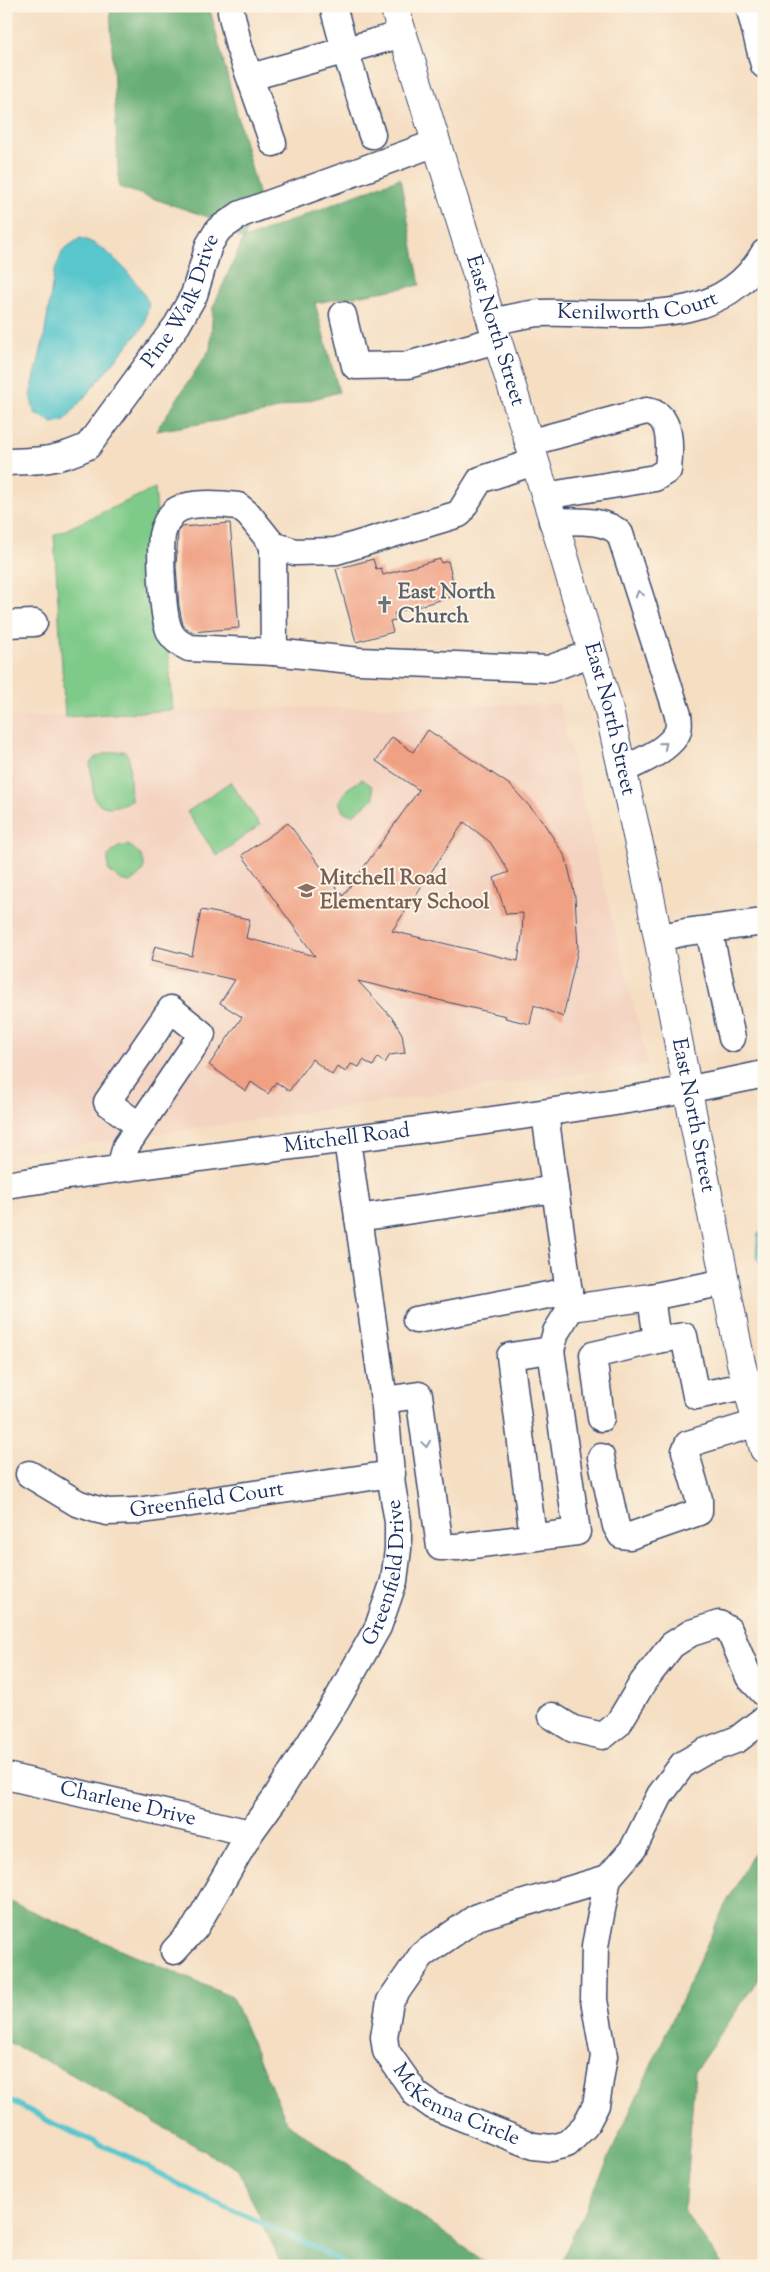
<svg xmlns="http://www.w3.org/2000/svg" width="770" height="2272" font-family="'Sorts Mill Goudy',serif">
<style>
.built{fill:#f4d3c1}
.green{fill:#7eca88;stroke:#4c7c73}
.forest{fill:#66ae74;stroke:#406e69}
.water{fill:#59c6cc;stroke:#3a7a95}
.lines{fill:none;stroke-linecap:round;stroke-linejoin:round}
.stream{stroke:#59c6cc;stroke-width:5.5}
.building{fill:#f0a083;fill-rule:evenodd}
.minor-casing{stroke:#3c496d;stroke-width:29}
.major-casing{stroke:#3c496d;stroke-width:30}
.minor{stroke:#fff;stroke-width:26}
.major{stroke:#fff;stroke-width:28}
.oneway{stroke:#8d97ae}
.labels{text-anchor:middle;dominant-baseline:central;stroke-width:4;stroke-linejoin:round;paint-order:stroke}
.street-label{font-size:21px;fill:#1b2f5e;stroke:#fcf5e5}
.worship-label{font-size:21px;font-weight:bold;fill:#5b616d;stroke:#fcf5e5;text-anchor:start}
.education-label{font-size:21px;font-weight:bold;fill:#785e54;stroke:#fcf5e5;text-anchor:start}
</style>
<rect width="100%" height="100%" fill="#fcf5e5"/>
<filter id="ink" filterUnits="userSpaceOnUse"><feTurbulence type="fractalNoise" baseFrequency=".02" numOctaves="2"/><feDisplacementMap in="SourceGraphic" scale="10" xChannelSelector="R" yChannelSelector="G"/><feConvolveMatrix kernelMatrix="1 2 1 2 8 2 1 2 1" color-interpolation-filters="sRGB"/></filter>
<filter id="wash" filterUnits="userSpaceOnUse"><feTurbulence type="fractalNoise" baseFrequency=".0096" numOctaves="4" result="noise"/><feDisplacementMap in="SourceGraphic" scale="20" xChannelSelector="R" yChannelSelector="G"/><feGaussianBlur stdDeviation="1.12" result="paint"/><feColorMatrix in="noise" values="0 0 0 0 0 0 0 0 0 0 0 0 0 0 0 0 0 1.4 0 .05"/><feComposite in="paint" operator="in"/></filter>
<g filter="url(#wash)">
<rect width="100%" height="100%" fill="#f5dec2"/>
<path class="built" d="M559,704l89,360 -642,91v-437l167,-8z"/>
<g class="green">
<path d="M155,488l18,222 -108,7 -11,-182z"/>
<path d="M125,751l4,7 2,42c-12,7 -29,12 -37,-2l-4,-35c8,-10 22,-11 35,-12z"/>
<path d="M362,779l10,7 2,12 -21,17 -10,-3 -4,-11 8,-12z"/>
<path d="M230,782l30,43 -43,31 -30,-44z"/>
<path d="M128,845c19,11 23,26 2,37l-10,-2 -12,-10v-14l10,-9z"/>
</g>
<g class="forest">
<path d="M110,6h99l50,191 -15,42 156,-61 20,107 -105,18 24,89 -80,22 -103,17 54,-82 3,-42 30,-67 -35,-23 -89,-30z"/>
<path d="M764,1852v108l-5,18 -64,93 -11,140 39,55h-164l165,-359 30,-54z"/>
<path d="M6,1900l226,97 55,126 204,143h-209l-43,-95 -175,-101 -58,-29z"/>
</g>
<g class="water">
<path d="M80,238c28,7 55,40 69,65l-5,23 -79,94 -12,3 -18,-10 -5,-17 14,-58 10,-65 9,-23z"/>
<path d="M764,1230v42l-8,-15 2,-23z"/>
</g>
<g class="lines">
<path class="stream" d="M6,2098l48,26 71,31 72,39 116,52 34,20"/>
</g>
<g id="blocks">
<g class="building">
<path d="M230,523l9,105 -47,4 -9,-7 -4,-19 -3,-39 2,-34 3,-6z"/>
<path d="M373,559l3,10 5,-1 2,7 57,-16 1,4 7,-2 7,29 -6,1 2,6 -57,16 2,7 -6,1 3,11 -37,10 -20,-73z"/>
<path d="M428,730l82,55 31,34 25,39 9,38 3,53 -15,68 -29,-12 -4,19 -25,-6 1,-2 -148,-35 36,39 8,14 3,19 -15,2 -5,8 -7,-6 -5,9 -10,-6 -4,7 -8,-3 -5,8 -9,-5 -5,8 -20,-16 -23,32 -13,-9 -8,12 -17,-12 -5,9 -37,-26 33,-48 -22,-14 15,-23 -84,-19 4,-15 37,10 9,-46 49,9 -4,19 69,18 -73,-101 46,-32 55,73 76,-106 -43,-29 16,-24 21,15zM464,822l26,20 19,30 -15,6 12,36 17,-1 -1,23 -4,25 -126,-30z"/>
</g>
</g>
</g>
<g filter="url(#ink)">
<use href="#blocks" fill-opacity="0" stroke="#3c496d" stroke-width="1"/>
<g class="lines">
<defs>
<g id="minor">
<path d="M333,6l12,44 27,85"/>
<path d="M749,6l15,59"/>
<path d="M231,12l8,35 34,96"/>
<path d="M251,77l152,-43"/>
<path d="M343,315l12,51 53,-1 88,-25"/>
<path id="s1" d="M491,322c16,-3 33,-8 49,-9 76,-3 179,21 224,-60"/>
<path d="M528,443l118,-32c27,2 24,38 22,59l-13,8 -110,18"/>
<path id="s2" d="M6,462c34,-1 51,-1 82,-16l89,-121 17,-30 15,-50 9,-15 23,-16 195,-71"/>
<path d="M534,462l-54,18 -21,34 -123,37 -41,1 -22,-7 1,107 86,9 189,8 43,-16"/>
<path d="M552,521c21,1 53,-3 68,13l58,181c1,6 2,14 -2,20 -11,17 -36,26 -53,35"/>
<path d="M273,545l-24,-30 -11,-9c-16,-2 -51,-5 -64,6 -6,6 -10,14 -12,23 -2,18 0,75 6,92 3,11 11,16 21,21l85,4"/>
<path d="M6,624l28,-1"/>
<path d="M709,930l23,108"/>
<path d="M658,938l28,-6 78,-10"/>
<path d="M545,1113l26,195 80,-11 74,-15"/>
<path d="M120,1168l6,-22 76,-112 -31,-25 -64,93 32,24"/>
<path id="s3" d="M6,1185c152,-23 305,-41 458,-61 100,-14 201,-28 300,-50"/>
<path d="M358,1218l197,-29"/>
<path d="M651,1297l6,43 27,-4 12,60 68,-14"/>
<path d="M416,1320l153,-29"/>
<path d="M384,1400l35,-5 21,152h17l120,-15 -26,-182 5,-18 15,-24"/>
<path d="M601,1418l-8,-63 64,-15"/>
<path d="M601,1457l15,69 5,9 9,1 69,-24v-13l-14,-48 3,-7 69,-21"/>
<path id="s4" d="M29,1474l48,29 18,6 13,3 28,-1 256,-37"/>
<path d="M533,1537l-23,-181 41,-6"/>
<path d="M552,1716l21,13 30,7 15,-12 25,-42 29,-37 19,-12 28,-9 10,6 20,47 15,16"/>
<path id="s5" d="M6,1776l244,57"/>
<path id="s6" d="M608,1878l-131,39 -55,38 -32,46 -6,36 2,14 30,43 17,12 100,40 18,2 16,-4 18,-18 11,-21 8,-49 -10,-56 1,-54 13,-68 25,-29 27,-54 23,-31 21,-12 34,-13 26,-20"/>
<path id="s7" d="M174,1951l21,-23 55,-95 26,-36 61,-97 41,-73 16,-46 4,-32v-27l-6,-36 -7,-79 -38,-267"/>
</g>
<g id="major">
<path id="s8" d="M394,6l165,533 48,163 38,169 96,492 23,86"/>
</g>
</defs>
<use href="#minor" class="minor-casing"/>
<use href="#major" class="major-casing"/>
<use href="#minor" class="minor"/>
<use href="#major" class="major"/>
</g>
<defs><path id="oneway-chevron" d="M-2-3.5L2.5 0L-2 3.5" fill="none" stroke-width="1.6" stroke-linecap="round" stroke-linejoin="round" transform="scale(1.25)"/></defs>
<g class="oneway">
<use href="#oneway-chevron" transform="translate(639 594) rotate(-107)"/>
<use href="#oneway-chevron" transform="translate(664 745) rotate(-39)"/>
<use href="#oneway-chevron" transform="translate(426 1444) rotate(82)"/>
</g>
</g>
<defs>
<symbol id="church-bare" viewBox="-9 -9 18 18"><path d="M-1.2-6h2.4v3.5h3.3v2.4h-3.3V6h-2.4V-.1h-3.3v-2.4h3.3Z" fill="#6b7280" stroke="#fcf5e5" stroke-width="2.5" paint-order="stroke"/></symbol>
<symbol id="school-bare" viewBox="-9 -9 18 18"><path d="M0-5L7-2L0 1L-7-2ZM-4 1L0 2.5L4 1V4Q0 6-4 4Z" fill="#8d6e63" stroke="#fcf5e5" stroke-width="2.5" paint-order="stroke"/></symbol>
</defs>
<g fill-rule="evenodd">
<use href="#church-bare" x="372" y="592" width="25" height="25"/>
<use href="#school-bare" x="294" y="878" width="25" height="25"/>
</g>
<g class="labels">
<g class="street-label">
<text stroke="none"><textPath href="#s2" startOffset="258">Pine Walk Drive</textPath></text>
<text stroke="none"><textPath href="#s1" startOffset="148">Kenilworth Court</textPath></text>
<text stroke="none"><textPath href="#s8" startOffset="340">East North Street</textPath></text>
<text stroke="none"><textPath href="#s8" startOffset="745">East North Street</textPath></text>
<text stroke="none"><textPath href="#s8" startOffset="1150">East North Street</textPath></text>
<text stroke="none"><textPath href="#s3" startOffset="344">Mitchell Road</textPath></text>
<text stroke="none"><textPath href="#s4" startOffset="188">Greenfield Court</textPath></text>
<text stroke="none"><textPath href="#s7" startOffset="439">Greenfield Drive</textPath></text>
<text stroke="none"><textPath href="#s5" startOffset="125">Charlene Drive</textPath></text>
<text stroke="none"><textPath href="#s6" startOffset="402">McKenna Circle</textPath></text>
</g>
<g class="worship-label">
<text x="398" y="593">East North<tspan x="398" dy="24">Church</tspan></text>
</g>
<g class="education-label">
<text x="320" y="879">Mitchell Road<tspan x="320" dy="24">Elementary School</tspan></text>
</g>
</g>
<rect width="770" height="2272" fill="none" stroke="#fcf5e5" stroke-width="25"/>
</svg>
